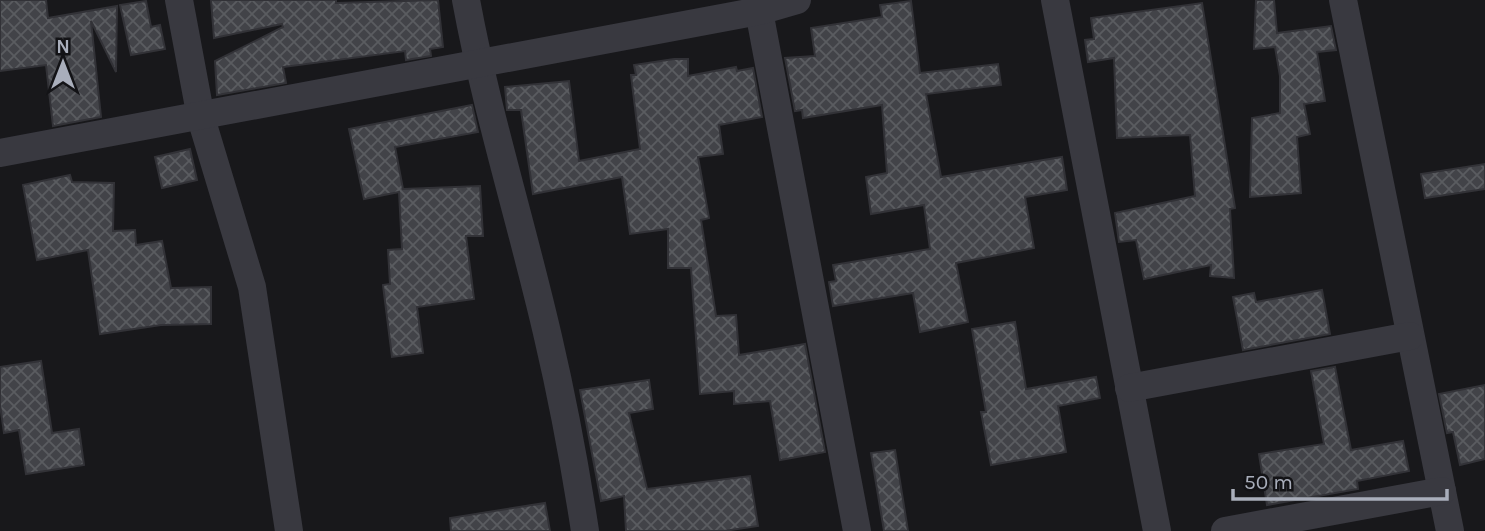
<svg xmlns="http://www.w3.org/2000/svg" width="1485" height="531" font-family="Karla,sans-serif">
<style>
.building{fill:url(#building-cross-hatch);stroke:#323237;stroke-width:2}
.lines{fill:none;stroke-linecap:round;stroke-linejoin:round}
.minor{stroke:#393940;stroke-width:28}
</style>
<defs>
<pattern id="building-cross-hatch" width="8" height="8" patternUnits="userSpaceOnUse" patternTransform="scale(1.75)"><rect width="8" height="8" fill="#424348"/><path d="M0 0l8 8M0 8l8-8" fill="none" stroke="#5a5c60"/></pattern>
</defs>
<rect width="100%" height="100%" fill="#18181b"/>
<g class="building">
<path d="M0,0h46l2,18 69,-12 -1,66 -25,-51 10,96 -48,9 -7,-61 -46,6z"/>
<path d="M211,0h125v3l102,-3 5,47 -13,2 1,7 -25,4 -1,-9 -122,16 3,16 -69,12 -2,-34 68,-34 -1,-3 -68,14z"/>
<path d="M1256,0h18l3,33 54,-7 5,24 -19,2 8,49 -21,3 6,30 -13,3 4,56 -51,4 2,-79 28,-5v-37l-5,-29 -21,2z"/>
<path d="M146,1l5,26 9,-2 5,24 -34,6 -11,-50z"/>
<path d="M911,1l9,72 78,-9 3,21 -75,9 15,83 121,-20 5,33 -42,7 9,51 -78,15 12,59 -48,10 -7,-39 -80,13 -4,-24 7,-1 -3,-16 97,-16 -6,-44 -53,9 -5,-37 21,-4 -5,-68 -79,13 -1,-8 -7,1 -10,-53 30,-2 -4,-28 71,-11 -2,-12z"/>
<path d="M1202,3l33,205 -5,1 4,69 -24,-2 1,-11 -67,14 -8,-39 -17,2 -4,-29 80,-17 -5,-61 -73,3 -3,-80 -26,4 -3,-22 9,-1 -3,-21z"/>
<path d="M674,59h14v17l48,-9 1,4 16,-3 9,49 -43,8 4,29 -25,3 11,61 -8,2 15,96 20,-1 3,40 66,-11 20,108 -45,8 -10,-59 -36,3v-13l-34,3 -9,-126h-23v-39l-38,5 -8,-57 -89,17 -12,-84h-14l-2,-23 64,-6 10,80 61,-12 -9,-74h5l-2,-10z"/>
<path d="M472,105l6,27 -83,15 8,42 77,-3 3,50h-17l8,63 -57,8 6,46 -31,4 -9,-72 7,-1 -2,-34 14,-1 -3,-57 -35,7 -15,-70z"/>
<path d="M190,149l7,31 -35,8 -7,-31z"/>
<path d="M1485,164v25l-60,9 -4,-24z"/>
<path d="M70,175l2,7 42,1 -1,48 22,-1 1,15 26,-4 9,47 40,-1v37l-50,1 -61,9 -12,-84 -51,10 -14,-75z"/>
<path d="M1322,290l8,44 -87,16 -10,-53 21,-4 2,9z"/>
<path d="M1015,322l11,67 70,-12 4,21 -42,8 8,46 -75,13 -10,-53h5l-14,-83z"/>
<path d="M41,361l11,72 27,-4 5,36 -58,9 -7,-44 -15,3 -4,-28v-38z"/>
<path d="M1335,367l16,83 52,-9 6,30 -52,10 1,8 -91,16 -8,-51 65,-10 -13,-73z"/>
<path d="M649,380l4,29 -24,4 18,76 103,-13 8,50 -34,5h-98l-2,-35 -23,5 -21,-111z"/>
<path d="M1485,385v74l-25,6 -7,-33 -6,1 -8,-39z"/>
<path d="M895,450l13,81h-24l-13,-78z"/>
<path d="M545,503l5,28h-99l-1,-13z"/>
</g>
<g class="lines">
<g class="minor">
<path d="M179,0l22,118 51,169 37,244"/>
<path d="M466,0c21,114 56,224 82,337 15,64 27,129 37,194"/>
<path d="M1055,0l102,531"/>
<path d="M1343,0l107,531"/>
<path d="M759,11l98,520"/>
<path d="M0,153l759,-142 38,-11"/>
<path d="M1129,388l281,-52"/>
<path d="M1225,531l217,-40"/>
</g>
</g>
<g transform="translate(63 63)" stroke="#131316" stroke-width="5" paint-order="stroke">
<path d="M0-5L12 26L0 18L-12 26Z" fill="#a9aebb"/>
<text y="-10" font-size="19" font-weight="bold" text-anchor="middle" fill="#a9aebb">N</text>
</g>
<path d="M1233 489v10h214v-10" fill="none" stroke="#a9aebb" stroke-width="3.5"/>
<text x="1244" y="489" font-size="21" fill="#a9aebb" stroke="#131316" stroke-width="5" paint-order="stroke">50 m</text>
</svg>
